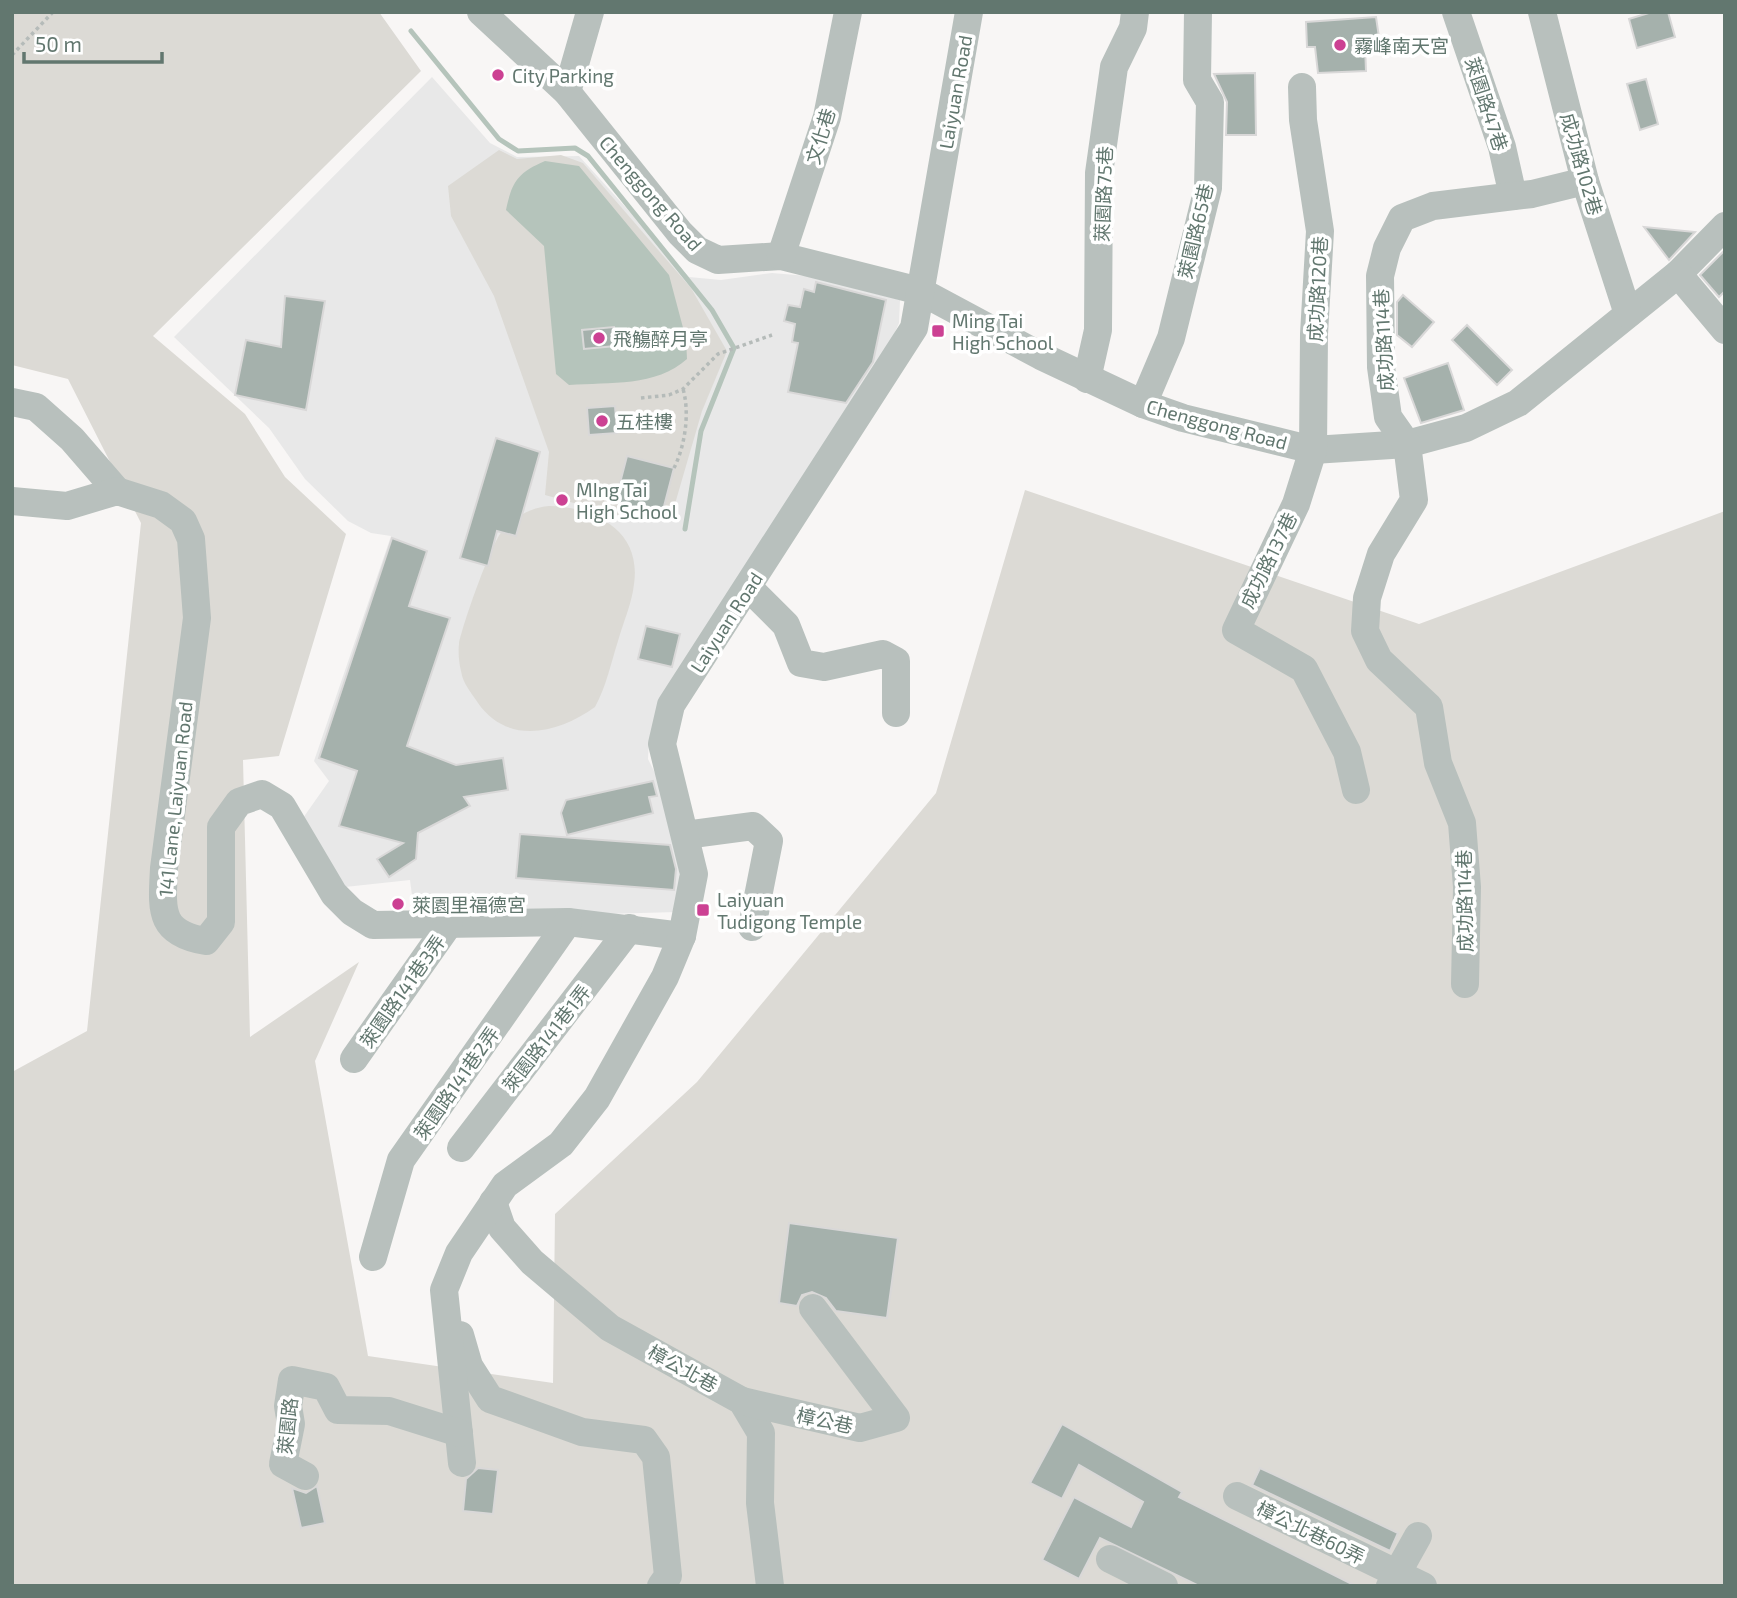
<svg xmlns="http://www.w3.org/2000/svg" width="1737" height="1598" font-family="'Exo 2','Noto Sans TC',sans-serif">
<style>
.built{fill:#e8e8e8}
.green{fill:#dcdad5}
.water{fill:#b5c4bb}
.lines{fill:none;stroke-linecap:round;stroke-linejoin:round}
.stream{stroke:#b5c4bb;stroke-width:5}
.building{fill:#a5b1ac;stroke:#d9d8d8;stroke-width:2}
.path{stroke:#b5bbb9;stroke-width:3.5;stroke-dasharray:3.5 3.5;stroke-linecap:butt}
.minor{stroke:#b8c0bd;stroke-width:28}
.poi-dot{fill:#cc4193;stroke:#fff;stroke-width:2.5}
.labels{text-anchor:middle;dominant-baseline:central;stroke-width:7;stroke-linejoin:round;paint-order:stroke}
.poi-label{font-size:19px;fill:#62776f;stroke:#fff;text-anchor:start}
.street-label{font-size:19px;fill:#62776f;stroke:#fff}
</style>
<rect width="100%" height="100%" fill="#f8f6f5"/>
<path class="built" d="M432,77l58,66 27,14 62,-1 110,121 32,3 51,-7 35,3 93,24 -1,23 -31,70 -219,347 -1,19 9,18 19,71 4,30 -2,34 -263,7 -5,-39 -65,7 -42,-69 26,-37 -15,-20 77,-225 -20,-3 -23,-12 -43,-42 -36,-51 -95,-91z"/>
<g class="green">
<path d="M12,12h367l42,59 -268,265 92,78 40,63 61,57 -67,222 -36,4 7,277 109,-75 -44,99 53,295 185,27 2,-169 142,-132 239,-289 89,-303 394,134 306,-113v1075h-1713v-514l75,-41 54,-508 -73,-144 -56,-14z"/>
<path d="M499,150l18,9 44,-4 22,8 108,125 36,63 -25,60 -32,110h-31l-94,-26 4,-43 -55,-156 -43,-80 -3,-30z"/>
<path d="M549,506c45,1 93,24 85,78 -2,19 -11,39 -16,57 -7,22 -12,46 -23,66 -36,26 -87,39 -117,-4 -7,-11 -15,-19 -17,-32 -2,-8 -3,-19 -2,-27 3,-18 33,-103 44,-114 13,-14 27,-22 46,-24z"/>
</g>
<path class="water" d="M545,161l34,5 90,109 17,64 1,20c-31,28 -77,23 -118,26l-13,-11 -12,-128 -38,-36c6,-28 11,-37 39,-49z"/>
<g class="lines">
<path class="stream" d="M411,31l88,108 19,12 57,-3 13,8 124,154 22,38 -33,83 -16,98"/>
</g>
<g class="building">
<path d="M1652,12h16l7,25 -38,11 -8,-29z"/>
<path d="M1376,17l4,27 -15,1 1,26 -48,2 -3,-26h-8l-1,-25z"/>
<path d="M1255,73l1,62h-30l1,-33 -13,-28z"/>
<path d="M1646,79l12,45 -18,6 -13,-46z"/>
<path d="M1644,227l51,5 -26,28z"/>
<path d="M1725,250v41l-6,6 -19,-22z"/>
<path d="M816,282l70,18 -13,62 -27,41 -58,-11 10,-49 -6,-1 3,-18 -11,-3 4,-16 12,2 4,-18 10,3z"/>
<path d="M1403,295l31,27 -22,25 -15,-12v-33z"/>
<path d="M285,296l40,5 -19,109 -71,-15 11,-55 35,7z"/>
<path d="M1467,325l45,45 -15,15 -45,-45z"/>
<path d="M614,327l1,19 -31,3 -2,-19z"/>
<path d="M1448,363l16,47 -43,13 -17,-45z"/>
<path d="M615,406l2,27 -28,2 -2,-27z"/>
<path d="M496,438l44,14 -24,84 -19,-5 -9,35 -28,-8z"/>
<path d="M627,456l47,12 -12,46 -47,-12z"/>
<path d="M392,538l35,13 -18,55 41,12 -43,128 49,19 47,-7 5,32 -44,7 6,9 -52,27 -2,26 -27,18 -12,-18 26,-16 -64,-17 18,-55 -38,-13z"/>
<path d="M646,626l34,8 -8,33 -34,-8z"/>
<path d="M653,781l4,15 -8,1 4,16 -86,22 -6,-22 5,-13z"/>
<path d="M520,834l150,11 6,24 -2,21 -158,-12z"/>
<path d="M789,1223l109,15 -11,80 -51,-7 -10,-13 -14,-6 -10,3 -5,11 -18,-3z"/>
<path d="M1062,1424l120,68 -3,5 177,89h-157l-99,-48 -21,41 -37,-19 32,-63 57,30 12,-25 -64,-37 -17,34 -32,-16z"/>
<path d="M478,1468l20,2 -5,44 -30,-3 3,-32z"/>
<path d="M1260,1468l138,65 -8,18 -138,-66z"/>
<path d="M317,1486l8,37 -24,5 -9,-40 14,5z"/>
</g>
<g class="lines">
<g class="path">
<path d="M12,55l41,-43"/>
<path d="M641,398l28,-3 14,-6 35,-35 54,-19"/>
<path d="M674,468c11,-22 16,-55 9,-79"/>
</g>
<g class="minor">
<path d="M481,12l86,80 113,141 17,17 21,10 63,-4 139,35 121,65 102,48 40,14 130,32 94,-6 59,-16 52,-25 160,-129 47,-48"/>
<path d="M1456,12l46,135 11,49"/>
<path d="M1542,12l43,169 43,133"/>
<path d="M1302,87l1,33 17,111 -6,103 -1,116 -17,54 -60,126 68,39 43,83 9,38"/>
<path d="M567,92l23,-80"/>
<path d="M781,256l46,-139 21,-105"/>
<path d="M1678,274l47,56"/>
<path d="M1087,379l11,-49 1,-157 15,-106 19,-39 2,-16"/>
<path d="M12,402l24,5 36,32 45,52"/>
<path d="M1143,404l28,-66 37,-150 2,-86 -13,-22 1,-68"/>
<path d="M12,501l55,5 50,-15 44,14 22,16 8,18 6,79 -33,250c-2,42 -6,65 42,73l15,-19v-95l18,-25 23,-8 20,12 52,88 18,18 21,13 195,-3 114,14"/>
<path d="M748,587l38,38 15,38 23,4 59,-13 13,7v52"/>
<path d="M685,835l68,-9 16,15 -17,86"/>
<path d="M1465,984l2,-97 -5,-64 -24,-60 -9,-56 -50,-47 -14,-29 2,-33 14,-44 33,-54 -7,-56 -19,-27 -7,-50 -1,-91 7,-28 15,-30 31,-12 99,-12 53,-13"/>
<path d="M354,1059l95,-135"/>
<path d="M461,1148l169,-220"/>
<path d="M493,1202l9,26 30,34 78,66 132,73 19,32 -1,70 10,83"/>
<path d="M373,1257l28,-97 167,-238"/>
<path d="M460,1335l9,31 21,33 92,33 62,8 12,17 12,119 -7,10"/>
<path d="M742,1401l118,27 36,-10 -83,-110"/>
<path d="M462,1463l-18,-173 15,-37 46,-68 56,-41 36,-46 68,-121 17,-41 12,-62 -32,-130 9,-39 243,-377 55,-316"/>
<path d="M305,1476l-22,-12 8,-40 -3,-18 4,-26 34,7 12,23 51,1 70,22"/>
<path d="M1237,1496l186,90"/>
<path d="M1110,1559l54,27"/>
<path d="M1390,1586l28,-50"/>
</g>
</g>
<g class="poi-dot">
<circle cx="1340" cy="45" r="7"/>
<circle cx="498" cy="75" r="7"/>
<rect x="931" y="324" width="14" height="14" rx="3.5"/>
<circle cx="599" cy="338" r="7"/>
<circle cx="602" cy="421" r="7"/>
<circle cx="562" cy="500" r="7"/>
<circle cx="398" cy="904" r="7"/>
<rect x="696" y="903" width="14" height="14" rx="3.5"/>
</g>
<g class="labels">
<g class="poi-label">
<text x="1354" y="45">霧峰南天宮</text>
<text x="512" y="75">City Parking</text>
<text x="952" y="320">Ming Tai<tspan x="952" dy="22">High School</tspan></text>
<text x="613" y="338">飛觴醉月亭</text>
<text x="616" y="421">五桂樓</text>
<text x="576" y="489">MIng Tai<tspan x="576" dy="22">High School</tspan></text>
<text x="717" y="899">Laiyuan<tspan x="717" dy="22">Tudigong Temple</tspan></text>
<text x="412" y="904">萊園里福德宮</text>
</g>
<g class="street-label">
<text transform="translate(955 92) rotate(-80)">Laiyuan Road</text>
<text transform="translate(1487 104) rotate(72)">萊園路47巷</text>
<text transform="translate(820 136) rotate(-73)">文化巷</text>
<text transform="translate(1582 164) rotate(74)">成功路102巷</text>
<text transform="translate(651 193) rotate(49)">Chenggong Road</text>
<text transform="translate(1103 194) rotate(-88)">萊園路75巷</text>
<text transform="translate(1195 231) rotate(-77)">萊園路65巷</text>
<text transform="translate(1317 289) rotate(-87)">成功路120巷</text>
<text transform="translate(1383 340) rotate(-93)">成功路114巷</text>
<text transform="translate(1217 424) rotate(15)">Chenggong Road</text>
<text transform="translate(1268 560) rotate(-64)">成功路137巷</text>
<text transform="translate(726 622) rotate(-57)">Laiyuan Road</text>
<text transform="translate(175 799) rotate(-84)">141 Lane, Laiyuan Road</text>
<text transform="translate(1464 901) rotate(-91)">成功路114巷</text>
<text transform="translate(402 991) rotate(-55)">萊園路141巷3弄</text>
<text transform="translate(546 1038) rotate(-52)">萊園路141巷1弄</text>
<text transform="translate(456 1083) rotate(-55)">萊園路141巷2弄</text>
<text transform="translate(683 1368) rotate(29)">樟公北巷</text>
<text transform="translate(825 1420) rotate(12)">樟公巷</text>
<text transform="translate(287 1426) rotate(-84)">萊園路</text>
<text transform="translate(1311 1532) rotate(26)">樟公北巷60弄</text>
</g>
</g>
<rect width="1737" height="1598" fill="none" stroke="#62776f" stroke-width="28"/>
<path d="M24 52v10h138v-10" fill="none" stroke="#62776f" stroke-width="3.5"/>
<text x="35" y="52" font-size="21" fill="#62776f" stroke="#ffffff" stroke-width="5" paint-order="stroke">50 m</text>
</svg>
